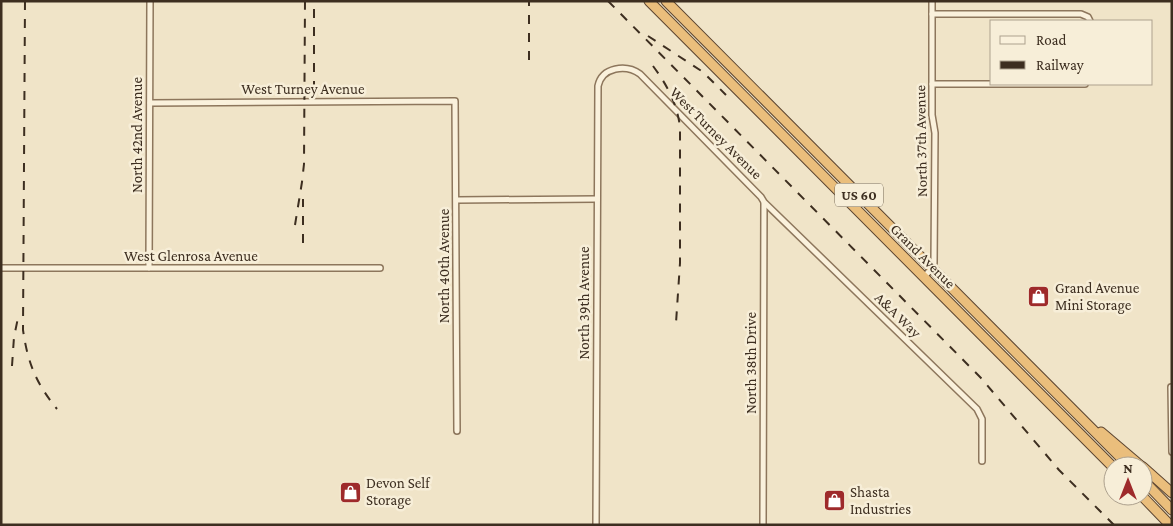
<svg xmlns="http://www.w3.org/2000/svg" width="1173" height="526" font-family="'Crimson Pro',serif">
<style>
.lines{fill:none;stroke-linecap:round;stroke-linejoin:round}
.minor-casing{stroke:#8d765c;stroke-width:8}
.trunk-casing{stroke:#5b4430;stroke-width:11}
.minor{stroke:#faf1dc;stroke-width:5}
.trunk{stroke:#eabe7c;stroke-width:9}
.rail{stroke:#3d2e20;stroke-width:2;stroke-dasharray:9 9;stroke-linecap:butt}
.labels{text-anchor:middle;dominant-baseline:central;stroke-width:5;stroke-linejoin:round;paint-order:stroke}
.shield{fill:#f7eed8;stroke:#756857;stroke-width:1}
.shield-label{font-size:14px;font-weight:bold;fill:#3d2e20}
.street-label{font-size:15px;fill:#3d2e20;stroke:#f7eed8}
.poi-label{font-size:15px;fill:#3d2e20;stroke:#f7eed8;text-anchor:start}
</style>
<rect width="100%" height="100%" fill="#f0e4c8"/>
<g class="lines">
<defs>
<g id="minor">
<path d="M932,14h149l7,3 2,4"/>
<path d="M932,84h153"/>
<path d="M150,103l305,-2 2,330"/>
<path d="M457,200l140,-1"/>
<path d="M1,268h379"/>
<path d="M149,268l1,-267"/>
<path d="M924,277l8,-9 2,-5 1,-130 -3,-18v-114"/>
<path d="M1171,387l1,65"/>
<path d="M596,525l2,-439c4,-19 28,-22 42,-12l121,123 3,5 213,207 5,10v42"/>
<path d="M763,525l1,-322"/>
</g>
<g id="trunk">
<path d="M649,1l464,466"/>
<path d="M666,1l463,465"/>
<path d="M1101,432l40,34"/>
<path d="M1143,467l29,26"/>
<path d="M1143,480l29,30"/>
<path d="M1142,496l28,29"/>
</g>
</defs>
<use href="#minor" class="minor-casing"/>
<use href="#trunk" class="trunk-casing"/>
<use href="#minor" class="minor"/>
<use href="#trunk" class="trunk"/>
<g class="rail">
<path d="M25,1l-2,329c5,34 13,53 34,79"/>
<path d="M608,1l373,377 78,92 55,55"/>
<path d="M648,36l55,36 23,23"/>
<path d="M529,60v-59"/>
<path d="M653,66c14,19 24,37 27,61v136l-4,60"/>
<path d="M314,90v-89"/>
<path d="M295,225l7,-43 2,-18 1,-163"/>
<path d="M303,243v-44"/>
<path d="M12,366l2,-29 5,-24"/>
</g>
</g>
<defs>
<symbol id="shop-square" viewBox="-11 -11 22 22"><rect x="-9" y="-9" width="18" height="18" rx="4" fill="#9e2a2b" stroke="#f7eed8"/><path d="M-5-2.5h2.3a2.7 3.5 0 0 1 5.4 0H5L5.5 6h-11ZM-1.5-2.5h3a1.5 2.3 0 0 0-3 0Z" fill="#fff"/></symbol>
</defs>
<g fill-rule="evenodd">
<use href="#shop-square" x="1026" y="284" width="25" height="25"/>
<use href="#shop-square" x="338" y="480" width="25" height="25"/>
<use href="#shop-square" x="822" y="488" width="25" height="25"/>
</g>
<g class="labels">
<rect class="shield" x="835" y="183.5" width="48" height="23" rx="4"/>
<g class="shield-label">
<text x="859" y="195">US 60</text>
</g>
<g class="street-label">
<text x="303" y="89">West Turney Avenue</text>
<text transform="translate(716 133) rotate(45)">West Turney Avenue</text>
<text transform="translate(137 135) rotate(-90)">North 42nd Avenue</text>
<text transform="translate(921 141) rotate(-91)">North 37th Avenue</text>
<text x="191" y="256">West Glenrosa Avenue</text>
<text transform="translate(923 256) rotate(45)">Grand Avenue</text>
<text transform="translate(444 266) rotate(-90)">North 40th Avenue</text>
<text transform="translate(584 303) rotate(-90)">North 39th Avenue</text>
<text transform="translate(898 315) rotate(44)">A&amp;A Way</text>
<text transform="translate(751 363) rotate(-90)">North 38th Drive</text>
</g>
<g class="poi-label">
<text x="1055" y="288">Grand Avenue<tspan x="1055" dy="17">Mini Storage</tspan></text>
<text x="366" y="483">Devon Self<tspan x="366" dy="17">Storage</tspan></text>
<text x="850" y="492">Shasta<tspan x="850" dy="17">Industries</tspan></text>
</g>
</g>
<rect width="1173" height="526" fill="none" stroke="#3d2e20" stroke-width="5"/>
<rect x="990" y="20" width="162" height="65" fill="#f7eed8" stroke="#ada18e"/>
<rect x="1000" y="36" width="25" height="8" fill="#faf1dc" stroke="#ada18e"/>
<text x="1036" y="45" font-size="15" fill="#3d2e20">Road</text>
<rect x="1000" y="61" width="25" height="8" fill="#3d2e20" stroke="#ada18e"/>
<text x="1036" y="70" font-size="15" fill="#3d2e20">Railway</text>
<g transform="translate(1128 481)"><circle r="24" fill="#f7eed8" stroke="#ada18e"/>
<path d="M0-4L9 19L0 12L-9 19Z" fill="#9e2a2b"/>
<text y="-8" font-size="14" font-weight="bold" text-anchor="middle" fill="#3d2e20">N</text>
</g>
</svg>
